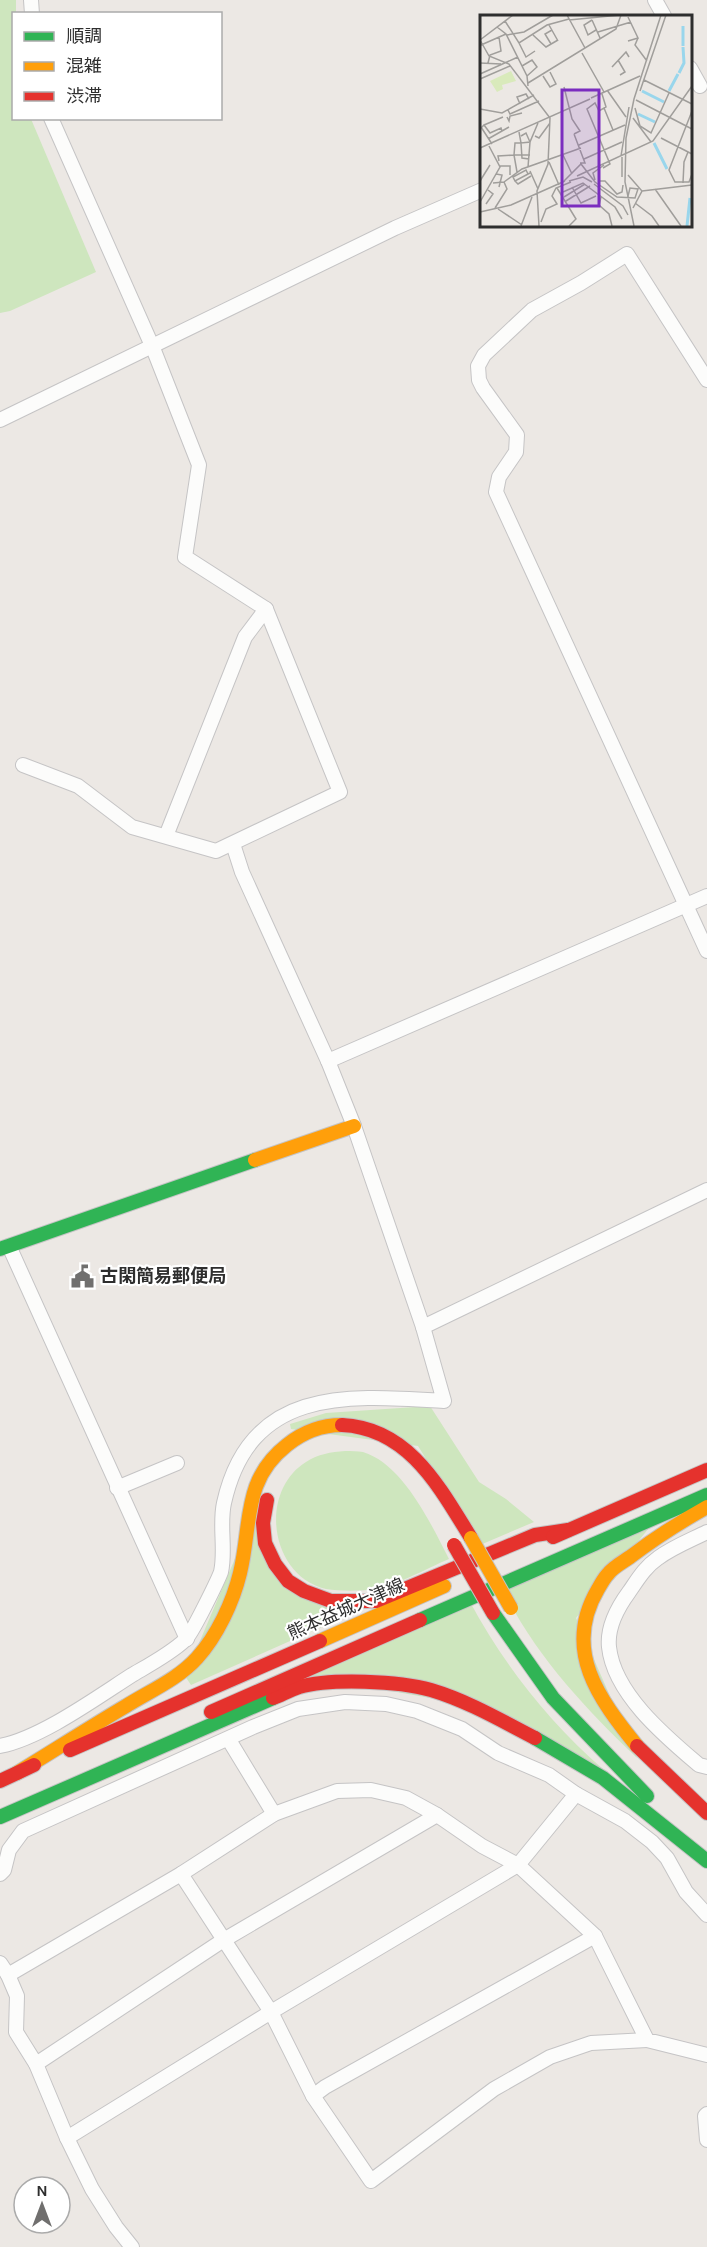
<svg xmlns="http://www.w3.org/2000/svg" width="707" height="2247" font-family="Karla,'Noto Sans JP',sans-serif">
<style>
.green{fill:#cee6be}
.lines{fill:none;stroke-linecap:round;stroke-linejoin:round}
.street-casing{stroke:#c5c4c5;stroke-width:16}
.fast-casing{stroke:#c5c4c5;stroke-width:16}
.slow-casing{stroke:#c5c4c5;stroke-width:16}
.jam-casing{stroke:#c5c4c5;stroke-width:16}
.street{stroke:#fcfcfb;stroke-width:14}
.fast{stroke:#30b455;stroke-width:14}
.slow{stroke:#ff9f0a;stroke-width:14}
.jam{stroke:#e5322d;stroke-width:14}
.slow-bridge-casing{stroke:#c6c5c4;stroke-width:16;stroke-linecap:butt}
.jam-bridge-casing{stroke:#c6c5c4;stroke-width:16;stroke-linecap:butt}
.slow-bridge{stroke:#ff9f0a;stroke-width:14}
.jam-bridge{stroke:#e5322d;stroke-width:14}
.labels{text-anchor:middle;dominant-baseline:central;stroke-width:4.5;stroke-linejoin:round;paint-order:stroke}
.poi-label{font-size:18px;font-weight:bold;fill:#2e2e2e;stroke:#fff;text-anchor:start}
.street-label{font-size:18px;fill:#2e2e2e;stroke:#fff}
.inset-river{fill:none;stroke:#99d6ec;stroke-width:3}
.inset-road{fill:none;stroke:#a09e9b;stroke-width:1.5}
.view{fill:#7b2cbf;fill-opacity:0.15;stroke:#7b2cbf;stroke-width:3}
.inset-edge{fill:none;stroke:#2e2e2e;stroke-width:3}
</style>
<rect width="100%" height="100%" fill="#ece8e4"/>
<g class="green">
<path d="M0,0h16v13l-2,1v104l17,1 65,153 -86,39 -10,2z"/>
<path d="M430,1406l49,76 27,17 28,23 -54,23 -62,-99 -127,-17 -1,-5 36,-11z"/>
<path d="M345,1451c6,0 13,0 18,1 40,12 68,72 86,107 -24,10 -56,29 -81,31 -12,1 -30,1 -42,-1 -56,-13 -68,-97 -20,-127 12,-8 25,-10 39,-11z"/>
<path d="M254,1514l9,43 86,53 2,4 -160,71 -6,-9z"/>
<path d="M653,1523l-77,95 61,140c-53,-51 -102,-103 -135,-170z"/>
<path d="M470,1602c34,63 79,120 133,167l-116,-61 -181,-32z"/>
</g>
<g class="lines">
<defs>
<g id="street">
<path d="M31,0l1,14"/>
<path d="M655,0l9,16"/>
<path d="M690,68l10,18"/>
<path d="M707,380l-80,-126 -46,29 -49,27 -48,45 -6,11 1,14 4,8 34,47 -1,17 -17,25 -3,15 211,459"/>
<path d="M0,420l395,-192 87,-38"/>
<path d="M23,765l55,21 54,41 84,24 124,-59 -74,-183 -81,-52 14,-92 -46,-117 -102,-230"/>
<path d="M166,836l79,-199 21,-28"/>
<path d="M328,1061l379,-165"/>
<path d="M9,1246l178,393"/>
<path d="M423,1327l284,-137"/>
<path d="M117,1488l60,-25"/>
<path d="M707,1532c-16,8 -34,15 -49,26 -13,9 -20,21 -29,34 -11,15 -22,36 -20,55 5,47 57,90 90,118l8,2"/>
<path d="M229,1740l45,74"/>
<path d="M0,1746c41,-8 96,-48 132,-71 17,-10 38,-21 53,-35 6,-4 33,-60 36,-68 5,-22 -2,-47 3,-69 26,-117 124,-108 220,-102l-21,-74 -69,-201 -26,-65 -86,-189 -9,-28"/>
<path d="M0,1874l4,-4 5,-20 14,-19 230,-104 45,-18 47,-7 41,2 31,7 45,18 36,24 51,22 27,19 49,27 27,21 15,16 19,34 21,23"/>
<path d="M181,1874l90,138 42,84 58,85 123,-92 56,-32 41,-14 56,-3"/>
<path d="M0,1963l8,12 9,21 -1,36 20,32 31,74 25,51 24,38 16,20"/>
<path d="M8,1975l173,-101 93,-60 63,-23 34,-1 35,8 31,17 45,31 36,19 38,35 39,36 52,104 60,15"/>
<path d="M36,2064l186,-123 215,-126"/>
<path d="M313,2096l12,-9 270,-151"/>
<path d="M707,2114l-2,2 2,24"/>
<path d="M67,2138l204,-126 247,-147 58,-71"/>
</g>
<g id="fast">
<path d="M0,1249l255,-89"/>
<path d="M493,1613l60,85 94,98"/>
<path d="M420,1620l287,-125"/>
<path d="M535,1738l68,40 104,83"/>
<path d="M0,1817l273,-119"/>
</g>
<g id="slow">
<path d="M255,1160l99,-34"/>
<path d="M320,1641l124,-55"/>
<path d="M637,1746c-38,-47 -75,-96 -39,-157 3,-5 6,-11 10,-15 5,-7 15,-12 22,-17 25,-19 50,-35 77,-50"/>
<path d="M17,1773c36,-22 72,-45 109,-67 24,-15 52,-27 71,-48 20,-22 36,-56 43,-85 12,-49 2,-93 47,-128 16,-13 34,-20 55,-20"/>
</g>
<g id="jam">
<path d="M342,1425c67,3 98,63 129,113"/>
<path d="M267,1500l-4,23 2,20 10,21 13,17 16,10 27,10h45l159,-66 33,-5"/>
<path d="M553,1537l154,-67"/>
<path d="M273,1698c8,-3 17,-8 26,-11 32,-9 100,-6 132,3 37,11 71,31 104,48"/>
<path d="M211,1712l209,-92"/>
<path d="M637,1746l70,67"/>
<path d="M70,1750l250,-109"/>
<path d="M0,1781l34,-16"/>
</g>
</defs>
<use href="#street" class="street-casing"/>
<use href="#fast" class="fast-casing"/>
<use href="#slow" class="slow-casing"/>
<use href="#jam" class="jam-casing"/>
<use href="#street" class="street"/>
<use href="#fast" class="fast"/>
<use href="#slow" class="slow"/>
<use href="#jam" class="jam"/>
<defs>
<path id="slow-bridge" d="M471,1538l40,70"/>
<path id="jam-bridge" d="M454,1545l39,68"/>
</defs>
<use href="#slow-bridge" class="slow-bridge-casing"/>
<use href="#jam-bridge" class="jam-bridge-casing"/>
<use href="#slow-bridge" class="slow-bridge"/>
<use href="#jam-bridge" class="jam-bridge"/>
</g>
<defs>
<symbol id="civic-bare" viewBox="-9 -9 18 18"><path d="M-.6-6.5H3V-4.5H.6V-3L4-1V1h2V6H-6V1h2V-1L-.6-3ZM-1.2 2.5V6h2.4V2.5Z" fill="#706f6e" stroke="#fff" stroke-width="2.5" paint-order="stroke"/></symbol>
</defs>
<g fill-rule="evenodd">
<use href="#civic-bare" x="66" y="1260" width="33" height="33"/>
</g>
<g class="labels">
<g class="poi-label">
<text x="100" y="1276">古閑簡易郵便局</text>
</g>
<g class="street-label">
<text transform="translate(346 1609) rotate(-24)">熊本益城大津線</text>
</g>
</g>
<g transform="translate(480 15)">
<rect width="212" height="212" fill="#ece8e4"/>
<path d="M31,56l5,10 -14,4 1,4 -6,3 -7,-11z" fill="#d9eabb"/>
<path class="inset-river" d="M203,31v-20M199,58l5,-10 -1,-16M162,76l22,11M189,76l9,-17M158,99l17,8M174,128l13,26M207,211l3,-28"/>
<path class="inset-road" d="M87,0l18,33M89,5l51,-5M112,5l-8,5 4,10 8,-5M112,5l8,18M25,6l14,22 28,-18 22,-6M69,10l9,16M17,12l9,7 21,42 1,10M118,17l33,-10M27,20l17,-3 29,-17M53,20l13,12 12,-7M158,23l-3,7 12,16M0,25l9,16 20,8 41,54 -2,46 -11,27 2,35M0,25l33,-25M148,26l10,-3 -10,-21M39,28l7,14 9,-6M71,29l-6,-10 7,-4M1,30l25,-11M102,38l22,39M138,45l7,12 -5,3M0,48l21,1M8,48l2,-8 11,-4 -2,-14M42,51l10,-6 5,7 -10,9M132,52l14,-15 3,5M0,59l38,-17M63,61l7,11 6,-3 -6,-12M0,64l30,-13M164,65l48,24M48,68l88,-54 5,-14M84,72l8,32 8,12 -6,3M127,75l19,27M160,76l26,-76M122,79l4,13 -7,4 -4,-8 -8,6 23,55 -7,4M111,83l49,-22M156,85l56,29M40,89l-3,-7 9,-3 3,5M124,93l9,22M155,93l5,18 11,7 18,-40M0,94l22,4 32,-18M28,95l2,4 29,-13M212,96l-23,59 6,12h14l3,-8M27,102l2,4 1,-5 12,-3M153,103l18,24M4,110l19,-8M1,112l11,17M1,113l3,-3 6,8 11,-5 1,3M39,117l2,11 9,-1 -4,-9 -5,3M94,119l11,29h-5M55,121l4,2 11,-15M181,123l31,16M8,124l21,-12M99,130l46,-20M0,133l110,-49M83,140l9,19M141,141l8,-49M142,142v20M104,144l38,-17M19,146l-1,-5 16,-1 1,-12h6l1,15 7,1M69,147l10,23M20,151h10v9M48,152l2,-25 8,-19M50,156l8,18M37,157l-3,-17h16M16,159l6,1 -3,12M48,159l-2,-4 -13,7 2,4 15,-8M148,160l14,16 -9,17M97,161l76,-35 39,-55M115,165l-2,-7 11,-8M0,166l10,-16M35,166l3,3 13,-8M89,166l14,-4 9,5M118,166h7l12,13 5,-2 1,-7M24,167l18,-13 59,-21M83,167l18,-18 14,18 22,15 18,1 3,-9 -8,-1 -2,8M13,168l11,-1 3,7 -12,19M203,168l1,-21 4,-10M114,169l29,22 5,9M92,172l9,16 15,-7M77,173l19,31 -7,7M175,174l26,37M162,176l50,-6M83,177l20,-9 32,24 7,12M84,182l21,-13M121,182l-2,8 10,9 3,12M86,186l24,-15M0,187l20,-35 -11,-21M155,188l17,13 7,10M6,189l7,-10 -5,-4M18,194l24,16M0,197l31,-7 54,-24M61,207l5,-13 11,-5 -5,-8 4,-8 15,-6M41,211l11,-29M154,211l-9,-44 1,-44 8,-39 27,-84"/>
<path class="view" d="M82,75h37v116h-37z"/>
<rect width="212" height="212" class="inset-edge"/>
</g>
<rect x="12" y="12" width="210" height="108" fill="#ffffff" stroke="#ababab" stroke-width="1.5"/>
<rect x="24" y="32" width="30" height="9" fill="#30b455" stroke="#ababab" stroke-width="1.5"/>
<text x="66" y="42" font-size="18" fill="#2e2e2e">順調</text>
<rect x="24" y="62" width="30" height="9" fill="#ff9f0a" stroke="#ababab" stroke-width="1.5"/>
<text x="66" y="72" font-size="18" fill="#2e2e2e">混雑</text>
<rect x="24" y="92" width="30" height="9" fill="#e5322d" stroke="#ababab" stroke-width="1.5"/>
<text x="66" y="102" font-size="18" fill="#2e2e2e">渋滞</text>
<g transform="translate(42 2205)"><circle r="28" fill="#ffffff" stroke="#ababab" stroke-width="1.5"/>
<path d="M0-4.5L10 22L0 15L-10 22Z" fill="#706f6e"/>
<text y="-9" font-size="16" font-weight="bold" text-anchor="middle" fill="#2e2e2e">N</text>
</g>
</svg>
